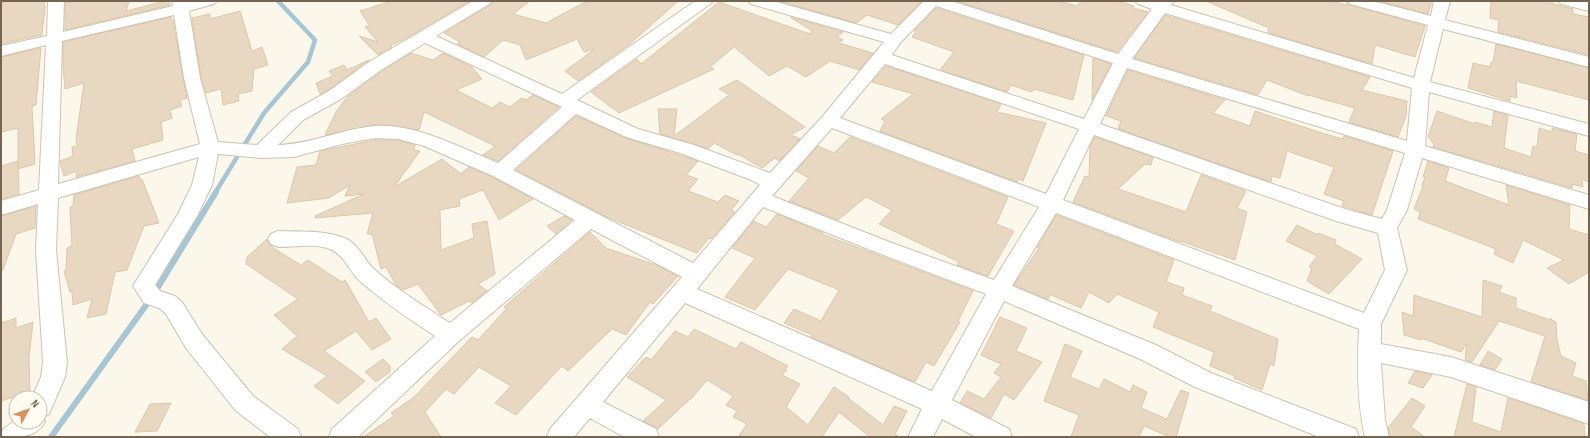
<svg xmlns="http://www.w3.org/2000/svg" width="1590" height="438" font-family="'Sofia Sans Condensed',sans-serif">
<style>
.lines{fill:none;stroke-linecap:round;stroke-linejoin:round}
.stream-far1{stroke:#a8c5d4;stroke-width:4.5}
.stream{stroke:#a8c5d4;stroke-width:6}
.building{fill:#e8d8c1;stroke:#dec7a8}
.street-casing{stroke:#ccc3b2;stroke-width:2}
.street{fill:#fff;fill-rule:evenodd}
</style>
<rect width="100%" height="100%" fill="#fbf8eb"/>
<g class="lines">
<path class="stream-far1" d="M215,193l49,-80 44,-51 7,-22 -37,-39"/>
<path class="stream" d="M51,437l101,-140 64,-105"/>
</g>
<g class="building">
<path d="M10,1h34l1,7 -3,27 -41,9v-41z"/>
<path d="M74,1h55l-3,10 39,-10h4l1,4 -105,25v-27z"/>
<path d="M392,1h78l-65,38 -15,7 2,1 -14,8 -19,-19 19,6 -13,-15 4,-2 -9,-14z"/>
<path d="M494,1h36l-17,13 33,9 41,-22h91l-48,43 -52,37 -13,-10 30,-22 -11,3 -7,-13 -51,21 -6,-15 -17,-5 -19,17 -27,-13 3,-2 -16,-9 46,-28z"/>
<path d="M779,1h143l-24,24 -31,-10 -11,8z"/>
<path d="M956,1h102l19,5 4,-5h36l17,5 -1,2 15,4 -31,40z"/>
<path d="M1206,1h125l15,4 1,-2 3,2 75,21 -10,31 -40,-12 -3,19 -104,-31 1,-5z"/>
<path d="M1379,1h53l-4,13z"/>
<path d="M1491,1h59v2l23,6v5l16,3v38l-91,-23 1,-12 -9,-2z"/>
<path d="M719,2l91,32 2,-3 -22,-14 53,15 -6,5 6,3 -4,3 34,10 -14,17 -29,-9 -24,16 -19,-11 -18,10 -35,-29 -24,20 4,2 -95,44 -28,-21 46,-33 4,5z"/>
<path d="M936,8l148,47 -11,45 -39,-11 -2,3 -21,-7 -4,7 -67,-22 14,-18 -42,-15 4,-6h-2z"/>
<path d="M240,11l12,40 10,-4 6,18 -14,4 -2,22 -14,3 1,7 -16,4 -2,-16 -15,4 -5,-15 -9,-60 18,-4v5z"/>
<path d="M1165,15l205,62 -8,13 45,11 -1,15 -8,21 -49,-15 6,-14 -47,-13v1l-41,-16 -9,15 -124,-37z"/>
<path d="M171,17l2,4 10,57 4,20 -7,2 2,6 -12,4 2,8 -11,4 2,18 -31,9 3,12 -59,16 1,-6 -13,5 -4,-15 13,-5 -1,-9 5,-1 -1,-7 8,-56 -19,6 -2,-22v-25z"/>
<path d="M1496,44l93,24v32l-73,-19 1,17 -7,-2v5l-42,-13 5,-25 17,4 1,-5 2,1z"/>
<path d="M41,48l-5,57 -4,1 3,58 -17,5v-41l-17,4v-75z"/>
<path d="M411,53l22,7 10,-7 29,14 10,12 -26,11 36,18 8,-6 10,5 11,-9 5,2 7,-5 26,12 -61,54 -15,-6 12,-9 -71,-34 -5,18 -29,-5h-15l-50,10 11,-23 11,-15 35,-26z"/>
<path d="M1093,58l18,6 -19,36z"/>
<path d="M369,60l-41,30 -8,4 -4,-11 17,-7 -4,-5 15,-6 3,5z"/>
<path d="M886,66l115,38 -4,8 49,11 -23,58 -4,-2 -2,3 -137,-51 5,-10 -4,-2 32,-25 -41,-12z"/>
<path d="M1128,70l97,30 -12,13 37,13 5,-15 73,24 15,4 1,-3 49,15 -21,64 -30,-9 2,-5 -20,-7 10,-27 -47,-16 -7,27 -8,-2 -1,6 -153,-53 3,-8 -15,-5z"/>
<path d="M737,80l68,47 -14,8 9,4 -21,22 -4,-3 -13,10 -24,-14 -1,1 -23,-12 -6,6 -48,-15 -2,-25h19l-3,27 55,-41 -10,-6z"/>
<path d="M1437,111l38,13v-2l17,5 2,-16 14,4 -4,33 27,9 2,-11 4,2 2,-20 13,4v-4l25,6 -2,17 14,4v27l-7,-3 1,8 -11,-3v4l-139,-41 1,-3 -6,-7z"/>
<path d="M576,116l50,22 72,23 -12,14 12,4 -10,12 30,11 7,-7 14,6 -8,9 4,2 -24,27 -2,-1 -12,15 -88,-35 -93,-48z"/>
<path d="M850,137l158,60 -12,27 18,7 -26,45 -31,-11 2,-3 -80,-38 13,-14 -26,-13 -28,23 -49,-19 20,-23 -13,-7 22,-25 16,7z"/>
<path d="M1095,137l58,20 -2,8 -6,-1 -27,25 68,23 15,-37 45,16 -9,17 10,4 -12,48 -55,-19v1l-107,-40 12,-26 4,1 1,-31z"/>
<path d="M375,140h23l17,5 -1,5 6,1 -26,36 48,-28 19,15 8,-7 23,10 41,22 -34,21 -16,-30 -24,9 1,7 -20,4 1,40 33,-12 -2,-14 15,-3 8,53 -17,10 9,7 -15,12 -3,-2 -28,14 -23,-31 -15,6 -7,-5 -10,-18 -5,2 -9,-35h-5l6,-21 -58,5v-2l49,-22 -19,2 5,-11 -21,13 -42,5 10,-36 19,-2 4,-14z"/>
<path d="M18,161l1,33 -18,5v-33z"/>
<path d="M1428,161l21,7 -4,13 64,24 -3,-20 64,20 -1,24 20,6v37l-20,12 -22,-16 17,-8 -41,-20 -10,23 -19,-9 2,-5 -78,-30 2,-7 -6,-3 9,-23 -1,-1 3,-8h-2z"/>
<path d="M139,176l1,4 2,-1 17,44 -15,3 -17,44 -12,2 -9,42 -19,4 5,-19 -19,6 -1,-13h-2l-6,-21 2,-1 1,-22 5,-2 -2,-39 3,-1 1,-11z"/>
<path d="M36,206l-1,22 -19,6 -13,36h-2v-54z"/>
<path d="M777,214l46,19 -1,1 151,57 -15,30 2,1 -26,44 -8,-4 -11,20 -104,-45 1,-2 -28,-12 10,-14 27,12 18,-31 -51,-21 -33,41 -30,-13 30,-39 -23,-10 22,-27 12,6z"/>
<path d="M1056,215l118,45 -8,22 18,6 -2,7 30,11 -2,5 68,28 -4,27 -4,-2 -8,26 -28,-12 1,-2 -25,-10 4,-14 -61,-25 6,-15 -42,-18 -8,9 -20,-11 -8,16 -30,-13 -3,4 -34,-14 25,-37h-2z"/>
<path d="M564,216l8,4 -16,14 -9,-8z"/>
<path d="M1297,225l21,10v-2l18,7 -1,4 27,15 -33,35 -22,-13 5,-13 -3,-1 8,-11 -31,-15z"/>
<path d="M590,232l16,16 50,17 22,11 -25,28 -3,-2 -24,33 -14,-6 -44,42 -6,-5 -46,49 -21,-12 16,-17 -32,-19 -25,27 -8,-5 -21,23 16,25h-78l31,-21 -3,-3 22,-15 59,-61 6,3 29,-32 -3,-1z"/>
<path d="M267,239l3,6 5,4 26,16 7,-5 34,22 3,-2 24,42 7,-4 15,21 -19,11 -16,-19 -32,20 41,30 -27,23 -24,-18 13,-10 -45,-27 15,-13 -23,-21 24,-16 -52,-35 1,-7z"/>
<path d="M1483,280l19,6 -3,6 17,6v10l34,12 1,-2 1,2 4,2 1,18 4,16 15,7 -4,13 14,5 2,19 -57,-18 14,-46 -46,-15 -27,41 -7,-2 2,-17 -6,9 -40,-14v2l-17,-5 -2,-23 11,4 1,-21 68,22z"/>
<path d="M1000,317l27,11 -11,23 26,11 -28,38 -10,-6 -13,24 -31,-15 7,-12 17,8 17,-22 -7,-4 7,-9 -20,-9z"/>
<path d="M16,318v10l17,-6 -4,35 1,41h-20l-9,3v-78z"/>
<path d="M694,329l42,20 5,-7 47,24 -3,3 2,1 -5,5 18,9 -14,23 22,18 26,-38 15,10 -1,1 35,27 11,-19 13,5 -12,23 4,3h-29l-31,-25 -17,25h-84l9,-13 -14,-7 4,-6 -11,-6 7,-9 -26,-16 -16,19h-1l-32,30 -15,-8 23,-21 -39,-23 19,-20 5,3 24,-29 13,6z"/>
<path d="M1065,344l17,7 -12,26 29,12 5,-10 26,13 3,-7 14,7 -6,16 26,11 14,-29 8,3 -13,44h-6l-26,-11 -5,11h-68l8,-22 -35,-14z"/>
<path d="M1488,351l14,8 -7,11 -15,-5z"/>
<path d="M383,359l7,7v6l-14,10 -11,-10z"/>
<path d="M1415,371l17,4 -9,13 -15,-5z"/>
<path d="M1467,384l9,3 -4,35 29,10 7,-34 76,26 1,13h-131z"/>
<path d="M1412,398l13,8 -14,21 14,10h-35l-2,-9z"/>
<path d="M171,403l-14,28 -22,1 15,-28z"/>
</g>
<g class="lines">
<defs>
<g id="street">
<path d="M48,1h16l-1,31 110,-26 -1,-5h16v1l29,-1 -3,3 -25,7 11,67 18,64 39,3 34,-33 38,-21 40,-29 104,-61h19l-3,3 -53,32 126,58 133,-93h18l-3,3 -133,96 61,29 56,16 76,28 53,-57 61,-74 -133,-38 -3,-3h25l118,33 33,-33h27l167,53 34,-45 -14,-5 -3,-3h39l-3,4 243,73 14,-53 -78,-21 -3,-3h26l58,15 3,-15h16l-5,19 144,37v10l-146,-38 -13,53 159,42v12l-160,-44 -4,54 164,49v14l-167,-51 -15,52 -10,18 10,42 -26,54v20l70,13 138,45v22l-138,-47 -70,-14 4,57 4,17h-24c-8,-35 -8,-73 -6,-108l-303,-116 -44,73 144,59 55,28 145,56 3,8h-40l-124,-50 -55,-28 -136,-58 -52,99 57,29 3,8h-36l-34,-18 -9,18h-25l14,-28 -237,-106 -82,99 53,27 3,8h-35l-34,-19 -16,19h-27l3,-8 132,-152 -91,-48 -132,112 -101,96h-29l3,-8 103,-93c-26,-17 -51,-34 -74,-54 -12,-10 -16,-27 -31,-33 -15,-6 -36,-2 -52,-2l-7,-3 -3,-5 3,-5 7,-3c22,1 43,-1 64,6 17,6 20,21 32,32 23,21 50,37 76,54l125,-103 -82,-44 -69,-30 -26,-7 -23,-1 -33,6 -48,13 -33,1 -43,-4 -6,31 -15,31 -42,69 5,6 15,5 7,6 20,32 51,62 45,33 3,8h-31l-35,-27 -49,-62 -20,-34 -7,-6 -15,-5 -11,-17 45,-72 14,-29 7,-28 -141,41 -2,52 11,112 -2,15 -16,37 -6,3 2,5c-9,16 -25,15 -44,15l2,-8 13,-9v2h24v-24h-8l9,-21 2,-15 -7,-112 2,-46 -37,11v-14l38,-11 7,-145 -45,11v-10l46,-10zM936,6l177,57 -29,56 -192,-64 8,-12zM1165,13l247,75 -5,53 -275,-82zM174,15l10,63 16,66 -142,40 4,-143zM425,43l137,64 -64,56c-37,-15 -83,-40 -123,-37 -33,3 -64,18 -97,19l25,-25 38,-21 40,-29zM885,64l194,65 -33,65 -206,-76zM1127,68l278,85 -18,57 -5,9 -34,-9 -248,-86zM576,114l50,23 54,16 71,27 9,5 -67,78 -180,-93zM832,128l207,79 -45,73 -102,-37 -120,-47zM1094,135l242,86 42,12 7,37 -21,43 -301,-113zM763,207l115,46 108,41 -54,97 -235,-102z"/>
<path d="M1558,1h31v10l-28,-7z"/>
</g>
</defs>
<use href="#street" class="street-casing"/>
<use href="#street" class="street"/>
</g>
<rect width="1590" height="438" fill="none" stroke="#746450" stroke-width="4"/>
<g transform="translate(28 410) rotate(49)"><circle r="19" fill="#fdfbf2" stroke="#c6bfb1"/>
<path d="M0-3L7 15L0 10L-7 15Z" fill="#d7905e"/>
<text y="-6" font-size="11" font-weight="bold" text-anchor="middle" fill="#746450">N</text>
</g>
</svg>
